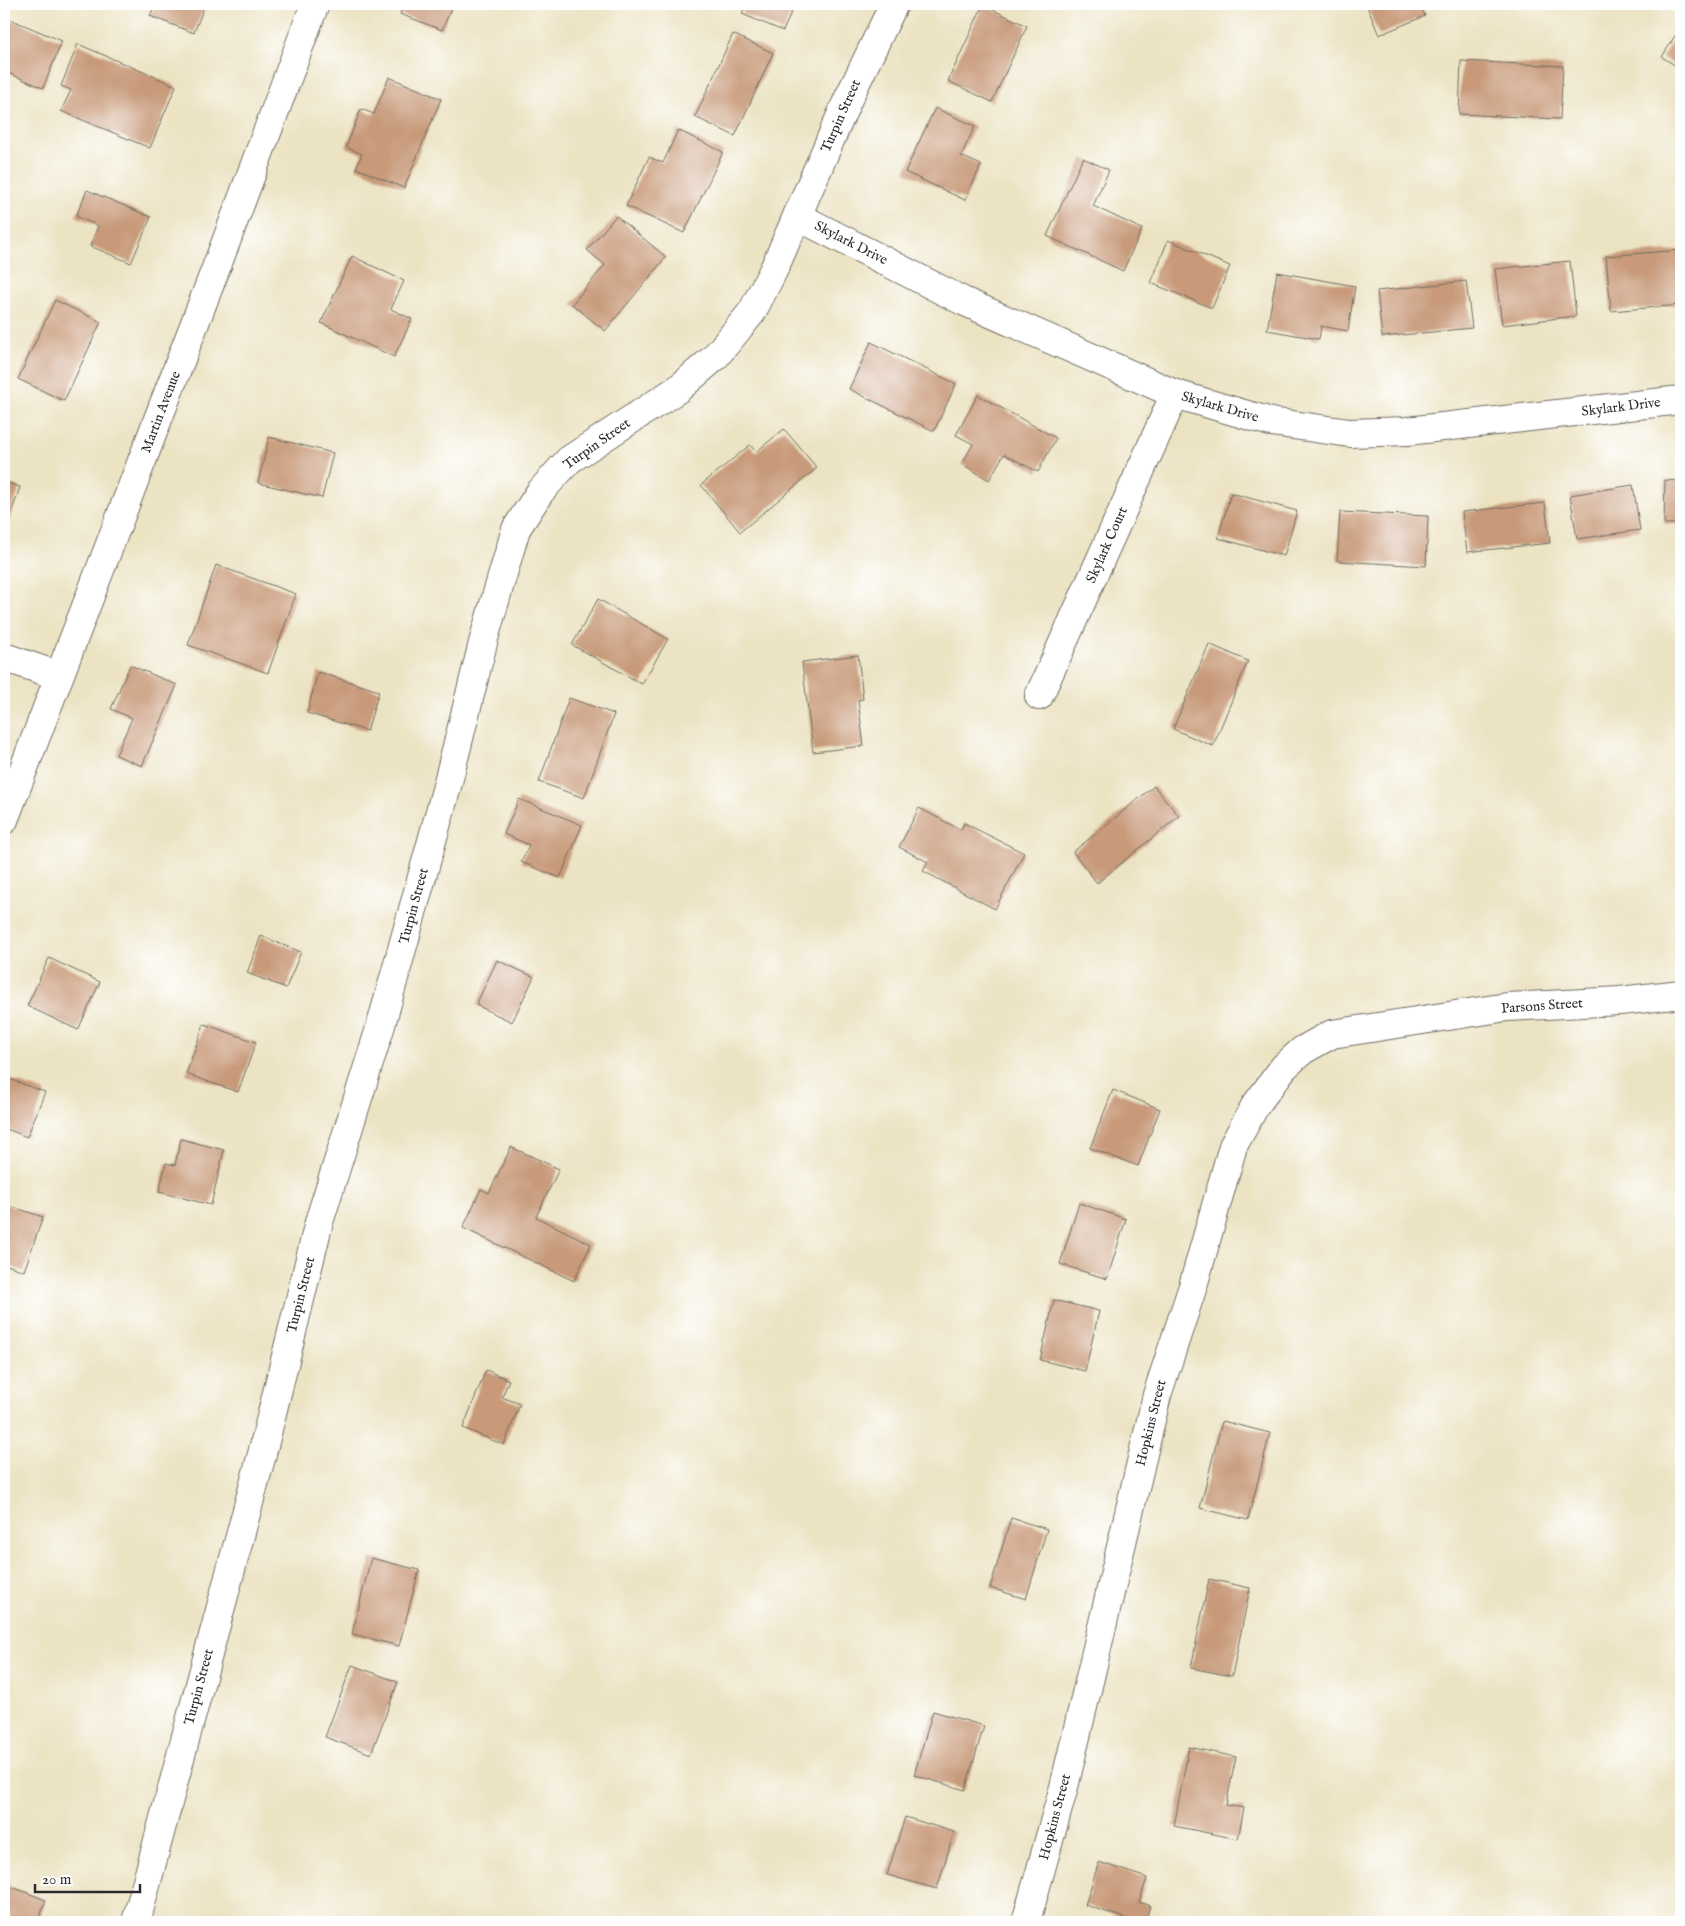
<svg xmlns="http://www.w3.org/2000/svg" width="1685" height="1926" font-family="'IM FELL English',serif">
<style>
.building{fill:#c89a79}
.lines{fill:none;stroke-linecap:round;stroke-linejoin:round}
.minor-casing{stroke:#6f6b60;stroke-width:30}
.minor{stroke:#fff;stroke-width:28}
.labels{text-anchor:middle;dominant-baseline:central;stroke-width:5;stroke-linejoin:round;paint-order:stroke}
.street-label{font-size:14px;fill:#2b2b2b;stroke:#fff}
</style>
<rect width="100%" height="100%" fill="#fff"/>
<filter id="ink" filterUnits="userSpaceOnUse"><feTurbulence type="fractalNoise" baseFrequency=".02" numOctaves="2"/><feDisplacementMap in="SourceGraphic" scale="10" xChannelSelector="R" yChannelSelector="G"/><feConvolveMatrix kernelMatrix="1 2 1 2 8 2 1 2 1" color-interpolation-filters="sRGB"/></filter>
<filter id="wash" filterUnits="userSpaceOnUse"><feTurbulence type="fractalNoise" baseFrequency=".0096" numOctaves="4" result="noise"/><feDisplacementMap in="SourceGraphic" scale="20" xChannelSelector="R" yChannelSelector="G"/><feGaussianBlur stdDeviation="1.12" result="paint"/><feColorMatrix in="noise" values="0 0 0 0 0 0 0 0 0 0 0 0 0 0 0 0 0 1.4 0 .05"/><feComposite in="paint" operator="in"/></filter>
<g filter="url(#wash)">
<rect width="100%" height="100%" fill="#ece3c3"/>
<g id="blocks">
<g class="building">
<path d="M155,4h50l-11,29 -44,-17z"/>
<path d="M404,4h49l-11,26 -42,-16z"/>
<path d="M746,4h49l-12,27 -41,-17z"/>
<path d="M1366,4h54l5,12 -46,19z"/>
<path d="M983,5l44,21 -35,76 -44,-21z"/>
<path d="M5,17l57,24 -19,47 -39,-17z"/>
<path d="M1681,26v43l-19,-12z"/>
<path d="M733,34l40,19 -38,83 -40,-19z"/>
<path d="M78,44l98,42 -26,62 -89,-37 10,-21 -10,-4z"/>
<path d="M1461,61l102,5 -3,53 -101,-5z"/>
<path d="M389,77l52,22 -37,89 -48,-20 6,-14 -16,-7 15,-38 13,5z"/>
<path d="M935,108l40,18 -14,30 20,9 -16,35 -60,-28z"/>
<path d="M678,130l45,22 -39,81 -58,-27 23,-49 14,6z"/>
<path d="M1083,158l26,12 -16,36 49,23 -19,42 -76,-35z"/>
<path d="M87,190l64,27 -20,46 -41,-17 8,-20 -22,-10z"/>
<path d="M616,216l50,41 -61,74 -33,-27 33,-39 -18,-15z"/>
<path d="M1168,240l62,26 -18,42 -61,-25z"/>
<path d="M1681,250v55l-70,6 -5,-55z"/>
<path d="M352,256l52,25 -13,28 21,10 -18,38 -73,-34z"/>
<path d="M1570,261l6,55 -74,9 -7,-56z"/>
<path d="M1277,272l78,14 -7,45 -27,-5 -2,13 -52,-9z"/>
<path d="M1466,281l6,47 -90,9 -5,-46z"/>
<path d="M55,300l46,22 -37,79 -46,-22z"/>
<path d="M871,342l85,42 -22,47 -85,-42z"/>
<path d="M978,395l78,43 -18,34 -34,-18 -15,26 -27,-16 11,-20 -17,-9z"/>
<path d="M784,429l33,39 -77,64 -39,-47 49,-40 6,7z"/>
<path d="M269,437l64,16 -11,45 -64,-15z"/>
<path d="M1665,480l16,1v43h-17z"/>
<path d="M4,482l16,5 -16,49z"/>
<path d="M1633,485l7,45 -63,9 -7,-44z"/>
<path d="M1231,493l66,18 -13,45 -66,-18z"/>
<path d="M1545,503l5,40 -83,9 -5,-40z"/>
<path d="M1340,512l88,4 -2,50 -89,-5z"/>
<path d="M216,565l80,29 -28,79 -80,-28z"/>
<path d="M598,599l70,40 -26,45 -70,-39z"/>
<path d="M1209,644l39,17 -35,85 -40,-17z"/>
<path d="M858,655l5,44 -5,1 6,46 -51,6 -11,-90z"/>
<path d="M130,665l47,20 -35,81 -26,-11 16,-37 -21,-9z"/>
<path d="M318,672l61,19 -12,40 -60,-18z"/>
<path d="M569,698l45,16 -30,84 -45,-16z"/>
<path d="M1154,786l25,30 -82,67 -24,-31z"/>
<path d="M519,799l63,26 -22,53 -39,-16 8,-17 -25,-11z"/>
<path d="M919,808l42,22 3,-7 60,30 -29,56 -72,-38 5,-9 -29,-15z"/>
<path d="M261,936l40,16 -15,36 -39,-15z"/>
<path d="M49,958l51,24 -22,48 -51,-24z"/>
<path d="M497,960l37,17 -22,45 -36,-17z"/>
<path d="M204,1024l52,18 -18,50 -52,-18z"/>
<path d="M4,1077l41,15 -18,45 -23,-9z"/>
<path d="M1113,1090l47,19 -22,57 -48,-18z"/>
<path d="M181,1139l43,11 -13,55 -52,-13 7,-29 9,2z"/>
<path d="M511,1147l48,22 -23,48 55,27 -17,37 -111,-53 18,-39 8,4z"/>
<path d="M1079,1203l47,16 -19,60 -47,-15z"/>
<path d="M4,1204l39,13 -19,54 -20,-7z"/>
<path d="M1054,1300l45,11 -14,60 -45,-11z"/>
<path d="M486,1370l23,10 -7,17 18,7 -16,41 -41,-17z"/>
<path d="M1222,1421l48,12 -22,87 -48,-12z"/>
<path d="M1011,1518l36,11 -21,70 -36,-11z"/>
<path d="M371,1558l48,12 -20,76 -47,-12z"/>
<path d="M1209,1579l41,9 -18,88 -41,-8z"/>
<path d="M352,1665l46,17 -27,72 -46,-17z"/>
<path d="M933,1711l51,15 -19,64 -51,-15z"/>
<path d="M1189,1747l47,10 -10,48 18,3 -6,31 -64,-13z"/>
<path d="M905,1817l49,15 -17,57 -50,-14z"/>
<path d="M1099,1862l48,16 -8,24 11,4 -5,16h-8l-52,-17z"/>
<path d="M4,1884l42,16 -8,22h-34z"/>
</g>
</g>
</g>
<g filter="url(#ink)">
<use href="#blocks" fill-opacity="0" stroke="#6f6b60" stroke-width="1"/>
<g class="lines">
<defs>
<g id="minor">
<path d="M797,216l166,85 212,93 96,28 79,11 57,-2 274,-31"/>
<path d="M4,657l55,19"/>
<path d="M1039,696l136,-302"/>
<path d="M4,820l217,-565 94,-251"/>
<path d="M136,1922l125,-464 58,-236 62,-197 65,-235 39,-155 31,-106 24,-37 29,-32 109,-71 37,-32 37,-45 22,-43 75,-172 45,-93"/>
<path d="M1026,1922l38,-135 93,-392 36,-109 40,-140 22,-40 29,-39 19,-17 29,-16 175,-27 113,-6 61,-7"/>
</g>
</defs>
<use href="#minor" class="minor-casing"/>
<use href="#minor" class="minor"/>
</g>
</g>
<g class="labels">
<g class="street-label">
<text transform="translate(841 116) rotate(-66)">Turpin Street</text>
<text transform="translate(851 243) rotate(27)">Skylark Drive</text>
<text transform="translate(1220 407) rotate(16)">Skylark Drive</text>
<text transform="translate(1621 407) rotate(-7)">Skylark Drive</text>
<text transform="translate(161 412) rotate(-69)">Martin Avenue</text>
<text transform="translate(597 444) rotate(-35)">Turpin Street</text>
<text transform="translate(1107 545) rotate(-66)">Skylark Court</text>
<text transform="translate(414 906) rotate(-75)">Turpin Street</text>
<text transform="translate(1542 1006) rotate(-4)">Parsons Street</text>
<text transform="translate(301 1295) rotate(-76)">Turpin Street</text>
<text transform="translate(1151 1423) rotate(-76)">Hopkins Street</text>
<text transform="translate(199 1687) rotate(-75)">Turpin Street</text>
<text transform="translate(1055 1817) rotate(-75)">Hopkins Street</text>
</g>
</g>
<rect width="1685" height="1926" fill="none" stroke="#fff" stroke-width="20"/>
<path d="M35 1884v8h105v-8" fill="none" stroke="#2b2b2b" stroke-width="2.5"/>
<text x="42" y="1884" font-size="15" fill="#2b2b2b" stroke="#ffffff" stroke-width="4" paint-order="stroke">20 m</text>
</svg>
